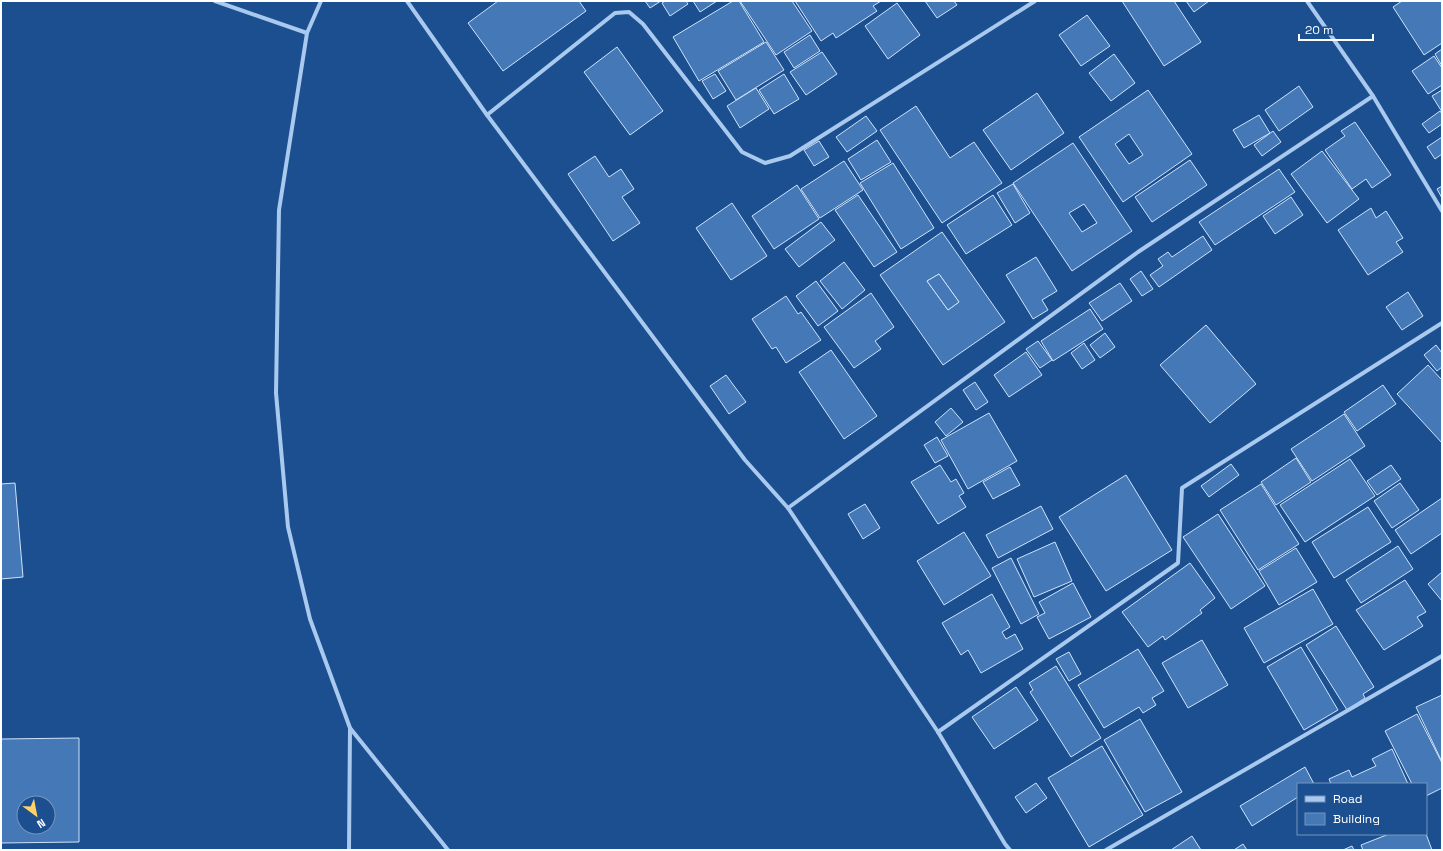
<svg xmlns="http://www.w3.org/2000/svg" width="1443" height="851" font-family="'Space Grotesk',sans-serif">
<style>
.building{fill:#4478b7;stroke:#cfe3fa;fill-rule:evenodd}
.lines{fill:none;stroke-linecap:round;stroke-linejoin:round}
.minor{stroke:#a9c9ee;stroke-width:4}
</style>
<rect width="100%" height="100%" fill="#1b4f8f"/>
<g class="building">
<path d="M498,1h81l7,10 -83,60 -35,-48z"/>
<path d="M645,1h16l-11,7z"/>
<path d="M665,1h21l2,3 -18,12 -8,-13z"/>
<path d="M693,1h24l-17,11z"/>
<path d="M733,1h6l25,41 -65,39 -26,-44z"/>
<path d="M740,1h52l20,30 -36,24z"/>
<path d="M795,1h86l-8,5 4,5 -41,27 -3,-5 -12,8z"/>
<path d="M925,1h29l3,4 -20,13z"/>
<path d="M1122,1h52l27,41 -37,24z"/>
<path d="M1186,1h23l-15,11z"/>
<path d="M1402,1h40v42l-18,12 -31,-48z"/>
<path d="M897,3l23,32 -32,24 -23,-33z"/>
<path d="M1087,15l23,31 -29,20 -22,-31z"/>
<path d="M810,35l10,16 -26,17 -10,-16z"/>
<path d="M766,42l18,28 -48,30 -18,-29z"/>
<path d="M617,47l46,64 -33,24 -46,-63z"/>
<path d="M1442,49v17l-7,-12z"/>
<path d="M822,52l15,22 -31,21 -16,-23z"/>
<path d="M1114,54l21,29 -24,18 -22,-28z"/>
<path d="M1434,56l8,12v17l-14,9 -16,-23z"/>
<path d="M715,74l11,17 -13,8 -11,-18z"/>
<path d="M784,74l15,25 -25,15 -15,-24z"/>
<path d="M1299,86l14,21 -34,24 -14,-21z"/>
<path d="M756,88l13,21 -29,19 -13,-22z"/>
<path d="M1148,90l44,64 -69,48 -44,-65zM1129,134l14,21 -14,9 -14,-20z"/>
<path d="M1442,90v22l-10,-16z"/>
<path d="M1037,93l27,40 -53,37 -28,-40z"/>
<path d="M916,106l34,52 24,-16 28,41 -60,40 -62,-93z"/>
<path d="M1440,111l2,3v10l-13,9 -7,-9z"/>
<path d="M1259,115l11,18 -26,15 -11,-18z"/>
<path d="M866,116l11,15 -30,21 -11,-15z"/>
<path d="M1355,122l36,53 -19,13 -6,-9 -14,10 -27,-39 20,-14 -4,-5z"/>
<path d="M1273,131l8,11 -19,14 -8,-11z"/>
<path d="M1442,137v17l-7,5 -8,-12z"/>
<path d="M877,140l14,22 -30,18 -13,-21z"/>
<path d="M819,141l10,16 -15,9 -10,-16z"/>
<path d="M1073,143l59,88 -60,40 -59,-88zM1084,204l13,19 -15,9 -13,-19z"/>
<path d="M1322,151l37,48 -32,24 -36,-49z"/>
<path d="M595,156l14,21 12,-8 13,20 -12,8 18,26 -27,18 -45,-67z"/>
<path d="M1190,160l17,25 -55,37 -17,-25z"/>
<path d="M844,161l19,29 -43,28 -19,-29z"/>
<path d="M893,163l41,65 -33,21 -41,-66z"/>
<path d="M1279,169l16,23 -80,53 -16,-23z"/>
<path d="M1013,184l17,29 -15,10 -18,-30z"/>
<path d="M797,185l22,34 -45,30 -22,-33z"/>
<path d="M1442,186v12l-5,-9z"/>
<path d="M858,195l39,57 -23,15 -39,-57z"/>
<path d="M993,195l19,30 -46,29 -19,-29z"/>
<path d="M1291,197l12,18 -28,19 -12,-18z"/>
<path d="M732,203l35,53 -36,24 -35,-52z"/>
<path d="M1371,208l5,10 10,-7 17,27 -7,4 7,10 -35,23 -30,-45z"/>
<path d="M821,222l14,18 -36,27 -14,-18z"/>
<path d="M942,232l63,90 -62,43 -63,-90zM939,274l20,28 -11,8 -21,-29z"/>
<path d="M1203,236l9,14 -53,37 -9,-12 13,-9 -5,-7 10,-7 4,5z"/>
<path d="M1036,257l21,34 -15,9 6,10 -15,9 -27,-44z"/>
<path d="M844,262l21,28 -23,19 -22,-28z"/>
<path d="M1141,271l12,18 -11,7 -12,-17z"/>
<path d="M939,274l20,28 -11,8 -21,-29z"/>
<path d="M816,281l22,30 -20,15 -22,-30z"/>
<path d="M1120,283l12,18 -30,20 -13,-18z"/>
<path d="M1408,292l15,24 -21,14 -16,-23z"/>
<path d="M871,293l23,34 -19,14 6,8 -27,19 -30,-41z"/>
<path d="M786,296l12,18 3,-2 20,28 -35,23 -10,-16 -4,2 -20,-30z"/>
<path d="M1090,309l13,20 -50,32 -12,-20z"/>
<path d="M1206,325l50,59 -46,39 -50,-58z"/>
<path d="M1105,333l10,14 -15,11 -10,-13z"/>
<path d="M1038,341l14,19 -12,8 -14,-19z"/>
<path d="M1084,343l11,17 -13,9 -11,-16z"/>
<path d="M1436,345l6,8v14l-5,4 -13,-16z"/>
<path d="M831,350l46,66 -33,23 -45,-67z"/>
<path d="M1026,352l16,23 -33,22 -15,-22z"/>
<path d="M1428,365l14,15v63l-45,-49z"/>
<path d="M726,375l20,27 -17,12 -19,-28z"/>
<path d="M975,382l13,20 -12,8 -13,-20z"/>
<path d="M1383,385l13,19 -39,27 -13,-19z"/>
<path d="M951,408l12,14 -17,14 -11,-14z"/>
<path d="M989,413l28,48 -49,28 -27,-49z"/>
<path d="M1344,414l21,32 -53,35 -21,-32z"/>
<path d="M937,437l11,19 -13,7 -11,-18z"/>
<path d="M1296,458l15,24 -35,23 -15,-23z"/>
<path d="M1350,459l25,37 -70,46 -25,-37z"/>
<path d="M1231,464l8,11 -30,22 -8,-11z"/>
<path d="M940,465l11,17 5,-3 8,14 -5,3 7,11 -28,17 -27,-42z"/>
<path d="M1391,465l10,14 -24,16 -10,-14z"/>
<path d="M1010,467l10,18 -27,14 -10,-17z"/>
<path d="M1126,475l46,75 -66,41 -47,-74z"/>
<path d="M15,483l8,94 -22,2v-95z"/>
<path d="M1400,483l19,27 -27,18 -18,-27z"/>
<path d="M1261,484l38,60 -41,26 -38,-60z"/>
<path d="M1442,498v35l-31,21 -16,-24z"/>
<path d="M865,504l15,24 -17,11 -15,-25z"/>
<path d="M1041,506l12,23 -55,29 -12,-23z"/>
<path d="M1368,507l23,35 -57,36 -22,-36z"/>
<path d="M1218,514l47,72 -34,23 -48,-72z"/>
<path d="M964,532l27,44 -47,29 -27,-44z"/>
<path d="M1055,542l17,39 -38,16 -17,-38z"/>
<path d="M1398,546l15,23 -52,34 -15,-23z"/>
<path d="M1296,548l21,34 -38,23 -20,-34z"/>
<path d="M1011,558l28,56 -18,10 -29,-56z"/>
<path d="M1190,563l25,35 -15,12 2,3 -37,27 -2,-4 -15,11 -26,-35z"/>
<path d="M1442,572v29l-14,-17z"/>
<path d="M1405,580l21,32 -9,5 6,9 -39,24 -28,-40z"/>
<path d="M1073,583l18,34 -42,22 -12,-22 8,-4 -6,-11z"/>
<path d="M1313,589l20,35 -69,39 -20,-35z"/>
<path d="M992,594l18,33 -8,5 4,7 9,-5 8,15 -42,24 -13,-23 -7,5 -19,-32z"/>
<path d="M1336,626l38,61 -11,7 2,4 -18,12 -41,-65z"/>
<path d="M1202,640l26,45 -40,23 -26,-45z"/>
<path d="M1301,647l37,63 -34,20 -37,-63z"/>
<path d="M1138,649l26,42 -12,7 4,7 -13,8 -4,-6 -35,21 -26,-43z"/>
<path d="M1069,652l12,22 -12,7 -13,-22z"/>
<path d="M1056,666l45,72 -30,19 -41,-65 3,-2 -4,-7z"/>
<path d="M1016,687l22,33 -44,29 -22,-32z"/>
<path d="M1442,695v67l-26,-55z"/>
<path d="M1417,714l25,49v25l-16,8v-12h-14l-27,-53z"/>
<path d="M1140,719l42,73 -37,20 -41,-72z"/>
<path d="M79,738v104l-78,1v-104zM24,803h24v24h-24z"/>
<path d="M1102,746l41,69 -54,32 -41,-69z"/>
<path d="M1392,749l16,35h-77l-2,-5 20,-9 3,7 24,-11 -4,-7z"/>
<path d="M1305,767l9,17h-16v13l-46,29 -12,-20z"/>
<path d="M1036,783l11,15 -21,15 -11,-16z"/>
<path d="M1389,834h37l6,16h-69l-2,-5z"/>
<path d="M1192,836l9,14h-30z"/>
<path d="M1243,844l4,6h-13z"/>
<path d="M1352,846l2,4h-11z"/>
</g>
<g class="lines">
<g class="minor">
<path d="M215,1l92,32"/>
<path d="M321,1l-14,32 -28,177 -3,183 12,134 22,92 40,109 98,122"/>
<path d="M407,1l80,114 258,345 43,48 150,224 67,112 5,6"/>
<path d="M1307,1l66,95 69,115"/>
<path d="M487,115l128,-102 14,-1 14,12 99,128 23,11 25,-7 245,-155"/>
<path d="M788,508l350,-256 235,-156"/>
<path d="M938,732l240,-169 4,-75 260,-165"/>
<path d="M349,850l1,-122"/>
<path d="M1106,850l336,-194"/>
</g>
</g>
<rect width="1443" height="851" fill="none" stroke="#ffffff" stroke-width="4"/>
<rect x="1297" y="783" width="130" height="52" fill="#1b4f8f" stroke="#7695bc"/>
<rect x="1305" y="796" width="20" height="6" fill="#a9c9ee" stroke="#7695bc"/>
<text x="1333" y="803" font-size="12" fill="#ffffff">Road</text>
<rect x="1305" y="813" width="20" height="12" fill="#4478b7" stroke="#7695bc"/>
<text x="1333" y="823" font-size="12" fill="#ffffff">Building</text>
<g transform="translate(36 815) rotate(148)"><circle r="19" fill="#1b4f8f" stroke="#7695bc"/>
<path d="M0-3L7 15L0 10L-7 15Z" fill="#ffd166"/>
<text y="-6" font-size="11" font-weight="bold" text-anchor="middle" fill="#ffffff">N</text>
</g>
<path d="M1299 34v6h74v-6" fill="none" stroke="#ffffff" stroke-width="2"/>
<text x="1305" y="34" font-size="12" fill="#ffffff" stroke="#1b4f8f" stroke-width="3" paint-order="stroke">20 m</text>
</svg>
